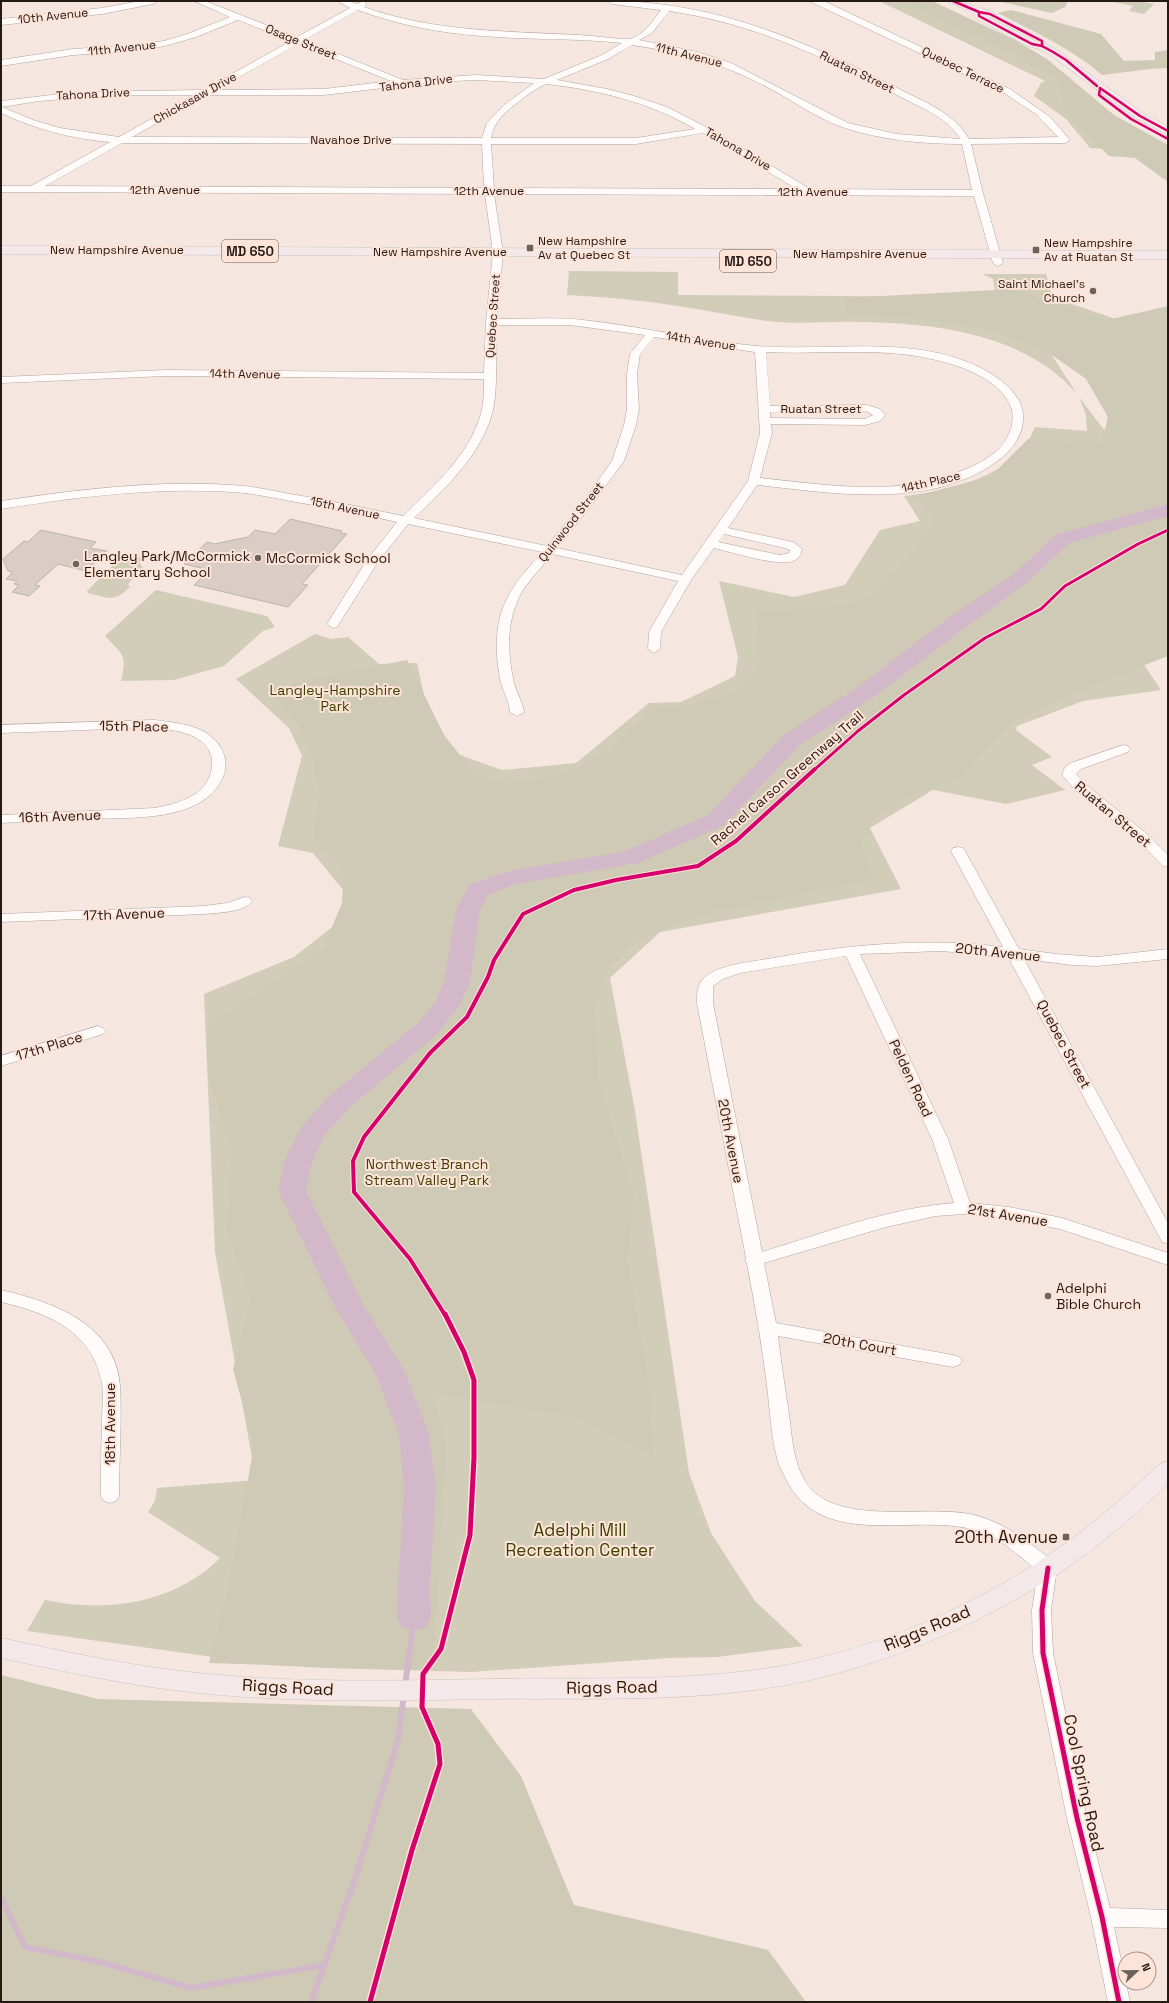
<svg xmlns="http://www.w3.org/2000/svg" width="1169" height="2003" font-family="'Space Grotesk',sans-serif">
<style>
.green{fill:#d2cdb8}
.forest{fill:#cfcab5}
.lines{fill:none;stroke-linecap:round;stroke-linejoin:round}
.stream{stroke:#d2b8c8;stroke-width:6}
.river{fill:#d2b8c8;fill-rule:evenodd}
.building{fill:#d9cdc6;stroke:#bfb5ad}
.minor-casing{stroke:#b1a5a0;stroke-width:1}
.major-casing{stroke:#cbc4c0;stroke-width:1}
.minor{fill:#fefbfa;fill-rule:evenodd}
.major{fill:#f4e9ea;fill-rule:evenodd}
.cycleway-far3-casing{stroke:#fee3d7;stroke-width:4}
.cycleway-far2-casing{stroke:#fee3d7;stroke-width:5}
.cycleway-far1-casing{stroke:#fee3d7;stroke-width:6}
.cycleway-casing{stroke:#fee3d7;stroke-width:8}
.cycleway-far3{stroke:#d6006c;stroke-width:2.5}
.cycleway-far2{stroke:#d6006c;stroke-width:3}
.cycleway-far1{stroke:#d6006c;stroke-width:4}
.cycleway{stroke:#d6006c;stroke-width:5}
.poi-dot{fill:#6e615b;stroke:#fee3d7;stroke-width:1.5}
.labels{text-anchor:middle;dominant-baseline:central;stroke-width:4;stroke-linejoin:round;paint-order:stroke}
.far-street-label{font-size:12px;fill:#251914;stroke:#fee3d7}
.far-poi-label{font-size:12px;fill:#251914;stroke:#fee3d7;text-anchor:start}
.shield{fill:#fee3d7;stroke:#66564e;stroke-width:1}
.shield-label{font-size:13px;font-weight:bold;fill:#251914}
.poi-label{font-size:14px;fill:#251914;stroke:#fee3d7;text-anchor:start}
.park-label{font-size:14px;fill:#3c4003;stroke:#fee3d7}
.street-label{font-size:14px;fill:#251914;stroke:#fee3d7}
.near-park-label{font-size:17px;fill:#3c4003;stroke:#fee3d7}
.near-poi-label{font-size:17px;fill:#251914;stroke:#fee3d7;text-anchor:end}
.near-street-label{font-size:17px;fill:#251914;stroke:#fee3d7}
</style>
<rect width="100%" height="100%" fill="#f5e6e0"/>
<g class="green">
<path d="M879,1h44l102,50 63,52 80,49 -78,-4 -24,-29 -32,-23 7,-13 4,-2z"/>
<path d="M1108,1h30l16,3 -10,10 -15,-3 4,-5z"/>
<path d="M569,271l109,1v23l318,2 -3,-18 -11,-5h64l6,23 78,27 -92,10 39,60c-51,-60 -142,-71 -217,-72 -27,-1 -57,2 -84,0 -33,-4 -66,-11 -98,-16 -37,-6 -74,-9 -111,-11z"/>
<path d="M1079,397l82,107 -23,152 23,34 -78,11 -66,25 -1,4 36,27 -20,8 33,25 -59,14 -73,-14 -63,38 31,61 -241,43 -50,46 25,133 54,362 22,60 44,68 48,45 -86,11 -48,1 -198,14 -149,-4 -52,-3 -243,-34 18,-31c61,13 129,4 175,-42l-72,-46 7,-11 2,-13 99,-8 -41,-228 -11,-258 90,-37 51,-40 2,-22 -34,-42 -35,-7 24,-90 -13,-28 -53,-49 79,-45 16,5 17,-2 31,27 38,-1 18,83 67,24 74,-7 73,-60 32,-1 54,-26 3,-19 -19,-76 75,16 51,-12 35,-55 40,-9 -16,-25c48,-6 112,-20 131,-69l52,4 -1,-16z"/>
<path d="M124,554l19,4 -4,4 4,6 -15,16 2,3c-17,16 -21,11 -42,6l-1,-2z"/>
<path d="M156,590l111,26 8,11 -12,4 -39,35 -50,14 -53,1c6,-27 3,-25 -16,-45z"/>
</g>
<g class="forest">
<path d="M901,1h31l81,38 34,20 67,56 54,30v37l-33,-24 -26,-2 -44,-43 -3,-23 -8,-14 -25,-11 -7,-8z"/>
<path d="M997,1h71l-3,6 -13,6z"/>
<path d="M1011,10l90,24 23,27 31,-1v-8l13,-2v18l-18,1 -48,6c-31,-27 -68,-43 -104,-62z"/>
<path d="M1013,289l94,31 61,-14v350l-105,41 -50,25 -57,58 -51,18 -30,20 -15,27 13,34 -170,35 -66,26 -30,31 -12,36 2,68 37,124 -7,60 23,133 3,63 -79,-39 -143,-23 15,48 -7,135 -8,94 -222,-7 19,-73 26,-144 -21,-77 18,-70 -24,-71 5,-75 -24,-78 -1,-50 116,-77 19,-45 2,-32 -31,-35 7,-42 -9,-43 -15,-31 -31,-31 142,-29 37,75 32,40 32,9 54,-8 48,-27 44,-41 33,-3 45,-11 27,-26 -3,-57 72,-2 48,-14 60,-72 -19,-27 74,-20 37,-37 74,3 6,-25 -22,-38 -37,-26 -53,-22 -74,-12 -77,-6v-15z"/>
<path d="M1,1675l97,24 373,10 50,67 53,129 194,45 38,52h-805z"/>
</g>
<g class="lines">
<g class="stream">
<path d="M405,1686l9,-68"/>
<path d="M1,1898l24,49 75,15 91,26 134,-23"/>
<path d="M311,2002l44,-123 43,-139 6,-45"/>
</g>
<path class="river" d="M1168,504v12l-99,27 -41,39 -65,47 -89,68 -74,48 -76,80 -86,38 -123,21 -27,11 -8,15 -10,72 -10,23 -25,31 -85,71 -26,29 -12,26 -6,29 57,113 42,68 24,62 7,54 -6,98 1,32 -5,9 -12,4 -12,-4 -5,-9 1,-32 6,-98 -5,-54 -24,-61 -40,-66 -57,-116 6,-29 18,-36 28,-31 87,-71 18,-22 9,-20 12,-72 13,-25 40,-14 114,-19 85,-37 76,-80 74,-48 89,-68 67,-45 41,-39z"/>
</g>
<g class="building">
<path d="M290,519l52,12 -2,2 7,1 -45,50 6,1 -20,22 -94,-22 15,-15 -25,-6 23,-22 7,2 34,-7 7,-7 20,4z"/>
<path d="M41,530l55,12 -6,6 17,3 -21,20 -28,-7 -23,21 5,1 -11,10 -17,-4 7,-7 -5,-1 3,-3 -11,-2 7,-7 -5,-1 -5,-12 21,-18 4,1z"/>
</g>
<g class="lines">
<defs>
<g id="minor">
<path d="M140,1h17l-4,3 -51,10 -101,11v-6l101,-11z"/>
<path d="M194,1h11l92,36 53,-29 -13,-7h12l8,3 6,-3 4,3 -3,3c70,25 141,24 214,28 9,0 46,5 52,4 14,-4 23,-18 31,-29l-49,-6 -4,-3c106,0 198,40 291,88 25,13 56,24 70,50l89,-2 -22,-23 -32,-21 -195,-92 17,1 184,87 40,28 20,23 -5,3 -94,1 12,49 20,70 -5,3 -5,-3 -19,-67 -480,-2 9,59 -6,66c28,0 57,-2 86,1 58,6 116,21 174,26 73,6 153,-12 222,21 20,10 46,28 44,53 -1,18 -13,32 -27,42 -67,48 -163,31 -239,23l-29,43 65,14 9,7c-1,5 -3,10 -9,12 -14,6 -62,-9 -79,-13l-23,32 -30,52 -1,17 -6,4 -6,-4 1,-17 29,-51 -126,-27c-9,12 -21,24 -29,36 -17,28 -16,62 -9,93 3,10 8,18 10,29l-7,4 -7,-4c-1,-11 -6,-19 -9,-29 -7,-32 -7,-67 12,-95 8,-13 19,-24 29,-36l-134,-28 -30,38 -41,65 -4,1 -6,-4 40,-64 30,-38c-35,-8 -71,-15 -107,-21 -15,-3 -30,-6 -45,-8 -82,-7 -163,3 -244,16v-8c81,-12 162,-22 244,-15 15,2 30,5 45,8 38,6 75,14 113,22 30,-29 67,-61 78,-103 3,-10 3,-23 3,-34l-318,-3 -165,7v-6l165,-7 318,3 2,-51 7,-69 -8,-59 -484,-2v-6h30l79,-44c-38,-3 -75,-13 -109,-29v-12l76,-9 126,-2 88,-49 -53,-21 -42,17 -31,9 -29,5 -63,4 -72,11v-6l72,-11 63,-4 28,-4 26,-8 40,-16zM358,10c40,15 82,23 124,26 47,4 94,2 140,7l-20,12 -58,24 -68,-4 -73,5 -99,-40zM669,11c84,12 155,46 230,85 20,11 49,21 61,43l-63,-5 -49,-11 -117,-60 -33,-11 -59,-12 13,-7zM298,44l93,37 -67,8 -108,1zM632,45c49,7 92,19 135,42 25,13 49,31 75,40 39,13 80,17 120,17l10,46 -162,-1 -102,-61 -41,-21 -33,-11 -27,-7 -50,-9 51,-21zM476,80l58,3 -30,22 -17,18 -5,15 -350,-1 75,-42h117l110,-13zM546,84c53,6 103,18 149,45l-59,9h-145c1,-4 2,-9 4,-12 7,-14 37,-36 51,-42zM115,95h79l-75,42 -59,-9 -27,-8 -31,-13 37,-6zM703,133l94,56 -303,-1 -3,-44h145zM122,143l360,1 2,44 -439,-2zM496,325h74l75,10 -15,19 -3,20v35l-3,16 -12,36 -29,41 -36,44 -133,-28c31,-29 66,-62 78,-104 6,-21 4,-65 4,-89zM654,337l101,15 5,81 -12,48 -66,94 -125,-27 34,-42 33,-45 12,-36 3,-16 -2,-35 3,-20zM766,352c57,3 118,-6 174,9 25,6 61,20 71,46 5,15 -2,31 -12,42 -10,9 -21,15 -33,20 -65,29 -137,16 -206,9l12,-45 -1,-9 94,1 15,-4 5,-6 -5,-6 -13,-4 -97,1zM866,411l7,4 -8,4 -95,-1v-6zM724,534l61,14 5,2 -1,3 -9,2 -62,-13z"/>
<path d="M154,720c24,3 54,5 67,28 5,8 6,20 2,29 -20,46 -92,40 -134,42 -29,1 -59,3 -88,4v-8l154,-7c20,-4 45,-10 54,-30 3,-7 4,-16 2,-23 -11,-37 -95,-26 -125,-25 -28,1 -57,2 -85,3v-8z"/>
<path d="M1123,745l5,1 2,3 -2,3 -47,17 -5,5 8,9 64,52 20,20v12l-5,-1 -25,-25 -64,-52 -12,-14 3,-8 6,-4z"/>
<path d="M958,847l5,1 2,3 54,98 37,5 41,3 71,-8v10l-71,7 -25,-1 -48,-6 144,264v21l-6,-2 -2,-4 -152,-281 -67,-6 -81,3 88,185 22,64 39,4 53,11 106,35v12l-108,-36 -51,-10 -45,-5 -28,2 -50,11 -122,36 12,60 177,32 6,2 3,4 -3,4 -6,2 -175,-31c3,26 7,52 11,78 3,23 4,47 16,67 29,48 122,22 169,34 32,8 56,28 81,48l2,5 -6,42 2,43 34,165 23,90 58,2v18l-54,-1 16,75h-22l-17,-85 -24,-99 -34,-165 -1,-43 6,-39c-19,-15 -39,-35 -63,-41 -63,-18 -156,23 -191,-55 -2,-5 -6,-11 -7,-17 -6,-23 -7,-48 -10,-72 -5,-41 -12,-81 -20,-122l-2,-4 1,-2 -49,-255c0,-10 0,-18 7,-25 13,-13 46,-16 63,-19 79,-14 157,-22 236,-12l-52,-96 2,-3zM846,956l86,183 22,64c-65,5 -130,30 -192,49l-49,-249v-17l10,-7 17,-6z"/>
<path d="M245,897l5,1 2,3c-7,11 -35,12 -48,13l-203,8v-8l203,-8 23,-3z"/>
<path d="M98,1026l5,2 3,3 -3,3 -102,32v-10z"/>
<path d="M1,1290c52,12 114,33 119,96 2,36 -1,74 -1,110l-3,5 -6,2 -6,-2 -3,-5c0,-24 0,-49 1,-73 0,-13 2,-27 0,-39 -9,-53 -54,-71 -101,-82z"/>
</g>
<g id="major">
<path d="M948,1c16,0 30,7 46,11l1,2 -1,2 -5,1 46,24 11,3 11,6 87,64 24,12v9l-32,-17 -87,-64 -10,-5 -11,-3 -53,-28 -1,-4z"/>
<path d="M1,246l1167,5v8l-1167,-5z"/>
<path d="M1168,1461v23c-27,25 -55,50 -84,72 -92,66 -211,117 -322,133 -90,13 -181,9 -271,10 -101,2 -202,4 -302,-7 -63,-7 -126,-21 -188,-34v-20c62,13 124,27 187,34 99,11 200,9 300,7 91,-2 184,3 275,-10 108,-16 215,-63 303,-126 34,-24 64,-52 94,-79z"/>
</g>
</defs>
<use href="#minor" class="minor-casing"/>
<use href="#major" class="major-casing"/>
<use href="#minor" class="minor"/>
<use href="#major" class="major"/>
<defs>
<g id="cycleway-far3">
<path d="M953,1l26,11 11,2 52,27v5"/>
<path d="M979,12v4l53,28 10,2 11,6 13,8 31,26"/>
<path d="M1168,131l-28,-15 -40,-28 -1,7 32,24 37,20"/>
</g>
<path id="cycleway-far2" d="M814,770l44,-39 46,-36 81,-57 56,-29 24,-23 73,-42 30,-14"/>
<path id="cycleway-far1" d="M445,1315l-35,-56 -56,-67 -1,-31 11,-24 66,-84 37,-36 21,-40 6,-17 29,-46 51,-24 42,-10 82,-14 38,-25 79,-72"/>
<g id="cycleway">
<path d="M1048,1568l-6,42 1,43 34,165 25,99 17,85"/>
<path d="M370,2002l42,-152 28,-86 -2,-20 -16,-37 1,-33 18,-25 29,-114 4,-77v-78l-10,-28 -19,-38"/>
</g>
</defs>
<use href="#cycleway-far3" class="cycleway-far3-casing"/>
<use href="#cycleway-far2" class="cycleway-far2-casing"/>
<use href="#cycleway-far1" class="cycleway-far1-casing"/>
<use href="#cycleway" class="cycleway-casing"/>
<use href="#cycleway-far3" class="cycleway-far3"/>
<use href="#cycleway-far2" class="cycleway-far2"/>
<use href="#cycleway-far1" class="cycleway-far1"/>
<use href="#cycleway" class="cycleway"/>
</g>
<g class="poi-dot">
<rect x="526" y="244" width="8" height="8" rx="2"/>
<rect x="1032" y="246" width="8" height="8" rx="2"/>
<circle cx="1093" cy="291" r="4"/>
<circle cx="258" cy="558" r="4"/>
<circle cx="76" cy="564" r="4"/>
<circle cx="1048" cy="1296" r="4"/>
<rect x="1062" y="1533" width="8" height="8" rx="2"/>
</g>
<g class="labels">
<g class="far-street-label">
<text transform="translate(53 16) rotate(-6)">10th Avenue</text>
<text transform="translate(301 42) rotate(22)">Osage Street</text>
<text transform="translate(122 48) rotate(-6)">11th Avenue</text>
<text transform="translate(689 55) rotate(14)">11th Avenue</text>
<text transform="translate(963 70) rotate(26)">Quebec Terrace</text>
<text transform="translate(857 72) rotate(26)">Ruatan Street</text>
<text transform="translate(416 83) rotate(-7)">Tahona Drive</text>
<text transform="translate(93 94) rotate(-3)">Tahona Drive</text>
<text transform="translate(195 98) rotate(-29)">Chickasaw Drive</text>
<text x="351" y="140">Navahoe Drive</text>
<text transform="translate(738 149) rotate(30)">Tahona Drive</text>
<text x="165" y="190">12th Avenue</text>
<text x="489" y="191">12th Avenue</text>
<text x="813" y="192">12th Avenue</text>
<text x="117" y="250">New Hampshire Avenue</text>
<text x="440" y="252">New Hampshire Avenue</text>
<text x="860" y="254">New Hampshire Avenue</text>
<text transform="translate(493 316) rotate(-86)">Quebec Street</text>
<text transform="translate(701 341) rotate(9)">14th Avenue</text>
<text transform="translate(245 374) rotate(1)">14th Avenue</text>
<text x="821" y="409">Ruatan Street</text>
<text transform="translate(931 482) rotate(-13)">14th Place</text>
<text transform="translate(345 508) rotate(12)">15th Avenue</text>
<text transform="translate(571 522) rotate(-52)">Quinwood Street</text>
</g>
<g class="far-poi-label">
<text x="538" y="241">New Hampshire<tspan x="538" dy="14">Av at Quebec St</tspan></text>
<text x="1044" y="243">New Hampshire<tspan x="1044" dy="14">Av at Ruatan St</tspan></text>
<text x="1085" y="284" text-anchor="end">Saint Michael's<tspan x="1085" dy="14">Church</tspan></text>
</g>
<g class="shield">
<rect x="222" y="240" width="56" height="22" rx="3"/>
<rect x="720" y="250" width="56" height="22" rx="3"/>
</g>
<g class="shield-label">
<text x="250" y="251">MD 650</text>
<text x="748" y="261">MD 650</text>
</g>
<g class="poi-label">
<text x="84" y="556">Langley Park/McCormick<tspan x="84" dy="16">Elementary School</tspan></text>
<text x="266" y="558">McCormick School</text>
<text x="1056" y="1288">Adelphi<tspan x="1056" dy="16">Bible Church</tspan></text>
</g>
<g class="park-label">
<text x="335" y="690">Langley-Hampshire<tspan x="335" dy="16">Park</tspan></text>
<text x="427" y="1164">Northwest Branch<tspan x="427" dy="16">Stream Valley Park</tspan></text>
</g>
<g class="street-label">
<text transform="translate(134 726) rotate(1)">15th Place</text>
<text transform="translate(787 778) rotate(-41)">Rachel Carson Greenway Trail</text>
<text transform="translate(1113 814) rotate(40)">Ruatan Street</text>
<text transform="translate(60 816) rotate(-2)">16th Avenue</text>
<text transform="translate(124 914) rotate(-2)">17th Avenue</text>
<text transform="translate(998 952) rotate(6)">20th Avenue</text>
<text transform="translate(1064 1044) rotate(62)">Quebec Street</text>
<text transform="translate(49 1046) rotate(-17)">17th Place</text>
<text transform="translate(911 1078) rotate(65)">Pelden Road</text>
<text transform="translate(731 1141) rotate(79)">20th Avenue</text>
<text transform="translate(1008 1215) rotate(9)">21st Avenue</text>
<text transform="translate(860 1344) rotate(10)">20th Court</text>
<text transform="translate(110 1424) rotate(-90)">18th Avenue</text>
</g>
<g class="near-park-label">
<text x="580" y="1530">Adelphi Mill<tspan x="580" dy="20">Recreation Center</tspan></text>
</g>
<g class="near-poi-label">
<text x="1058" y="1537">20th Avenue</text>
</g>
<g class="near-street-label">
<text transform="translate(927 1628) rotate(-23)">Riggs Road</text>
<text transform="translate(288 1687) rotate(3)">Riggs Road</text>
<text transform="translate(612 1687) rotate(-1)">Riggs Road</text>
<text transform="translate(1084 1783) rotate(78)">Cool Spring Road</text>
</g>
</g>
<rect width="1169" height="2003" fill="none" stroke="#251914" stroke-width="4"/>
<g transform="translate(1137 1971) rotate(68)"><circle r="19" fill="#fee3d7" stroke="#a79289"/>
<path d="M0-3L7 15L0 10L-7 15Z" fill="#6e615b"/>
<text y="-6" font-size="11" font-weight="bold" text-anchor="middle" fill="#251914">N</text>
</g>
</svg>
